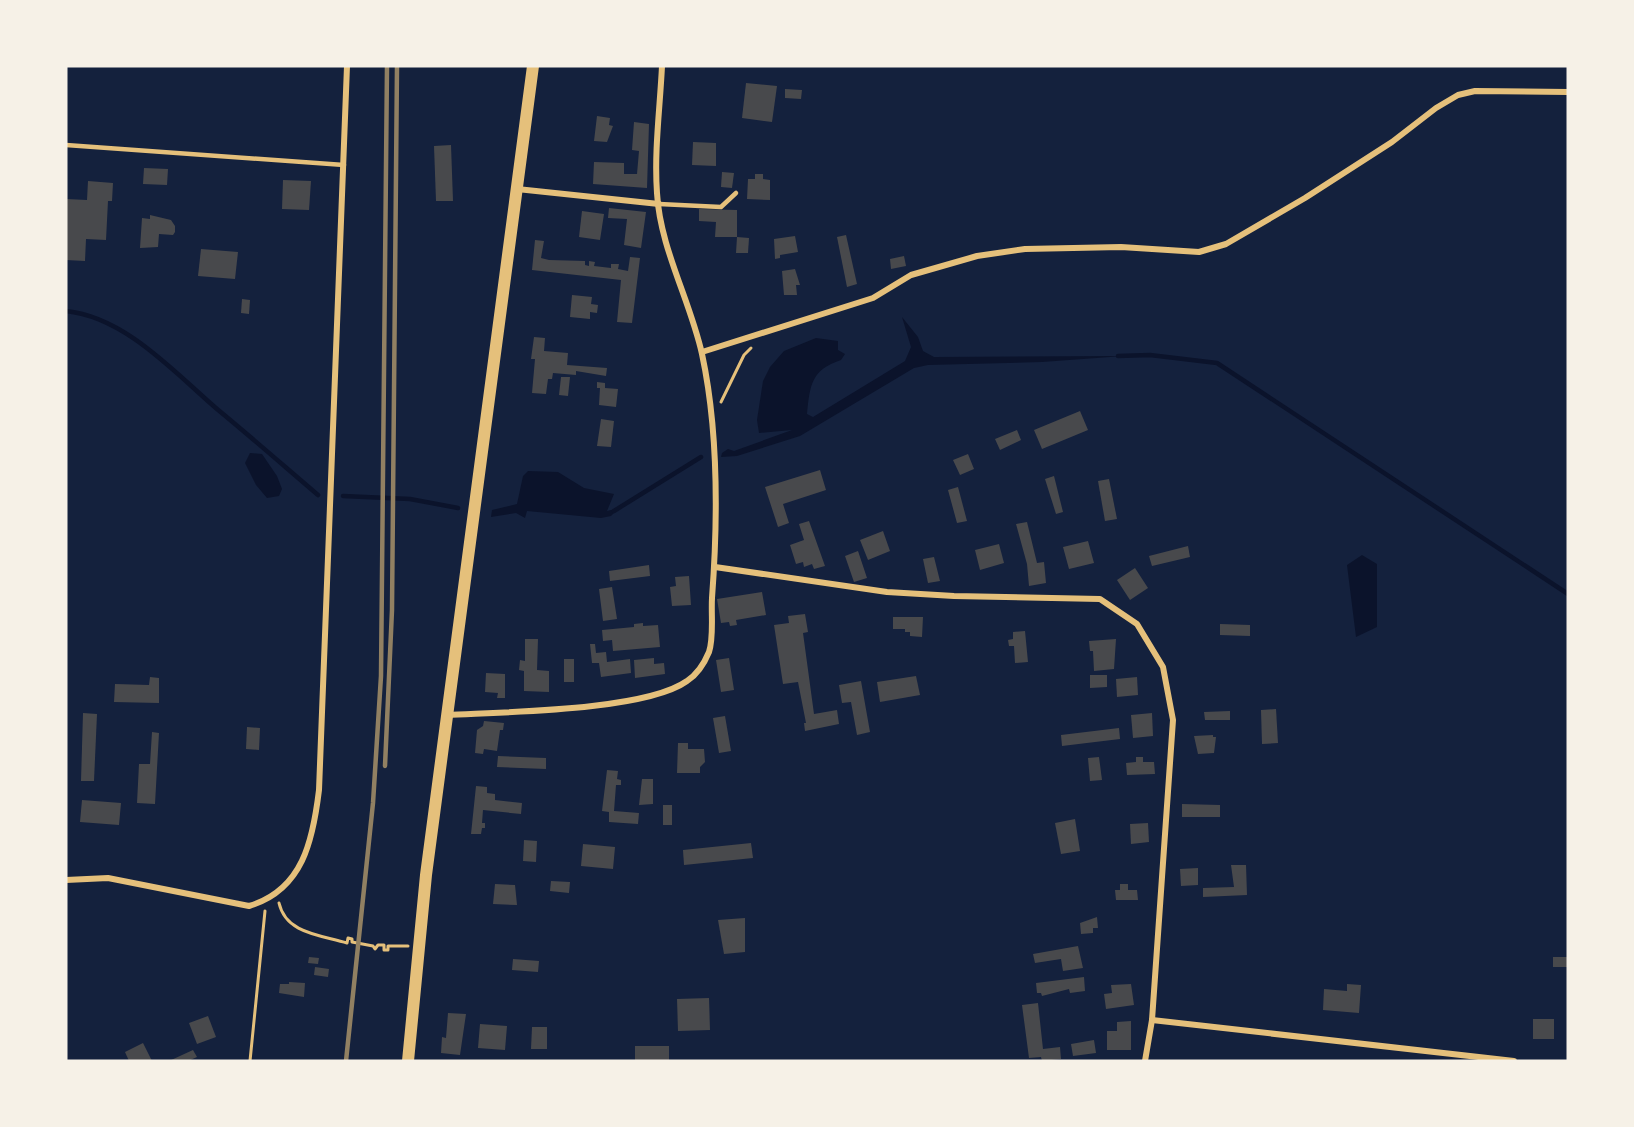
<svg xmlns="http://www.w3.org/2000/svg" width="1634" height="1127" font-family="'IBM Plex Sans',sans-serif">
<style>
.water{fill:#0b132b}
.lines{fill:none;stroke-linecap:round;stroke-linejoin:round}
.stream{stroke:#0b132b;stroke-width:4.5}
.building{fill:#48494c}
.path{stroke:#e5c07b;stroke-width:3}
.service{stroke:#e5c07b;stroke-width:4.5}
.minor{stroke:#e5c07b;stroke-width:6}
.secondary{stroke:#e5c07b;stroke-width:12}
.rail{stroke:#918062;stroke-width:4.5}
</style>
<rect width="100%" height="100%" fill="#14213d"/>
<g class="water">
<path d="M902,317l16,20 5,14 11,6 190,-1 -82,6 -114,3 -14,3 -114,68 -63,20 -16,1 1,-4 6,-4 6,2 58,-21 -33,3 -2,-13 6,-39 7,-14 14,-16 32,-13 22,3v9l7,4 -4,6c-30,10 -31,25 -34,54l6,3 92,-56 6,-14z"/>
<path d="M250,453l12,1 15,22 5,13 -3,7 -12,2 -11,-13 -11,-22z"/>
<path d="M528,471l30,1 26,16 30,6 -7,17 12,-3 -8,8 -10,2 -74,-7 -2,7 -9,-5 -25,4 1,-7 25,-6 6,-28z"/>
<path d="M1362,555l15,9v63l-21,10 -9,-72z"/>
</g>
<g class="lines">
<g class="stream">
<path d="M66,311c59,6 108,61 151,98 34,28 67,57 101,86"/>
<path d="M1118,356l32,-1 67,8 351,231"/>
<path d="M343,496l67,3 48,9"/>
<path d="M614,511l87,-54"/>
</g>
</g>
<g class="building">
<path d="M746,83l31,3 -5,36 -30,-4z"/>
<path d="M785,89l17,1 -1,9 -16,-1z"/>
<path d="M597,116l13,2 -1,7 4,1 -6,16 -13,-1z"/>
<path d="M634,122l15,2 -2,64 -54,-4 1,-22 30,1v11h13l2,-23 -7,-1z"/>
<path d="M693,142l23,1v23l-24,-1z"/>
<path d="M451,145l2,56h-17l-2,-55z"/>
<path d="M144,168l24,1 -1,16 -24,-1z"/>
<path d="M722,172l12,1 -2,15 -11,-1z"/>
<path d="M755,174h8v5l7,1v20l-23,-1 1,-20h7z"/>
<path d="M283,180l28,1 -2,29 -27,-1z"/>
<path d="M88,181l25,2 -1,18h-4l-2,39 -20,-1 -1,22 -19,-1v-61l21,1z"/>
<path d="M609,208l37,4 -5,36 -17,-3 3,-26 -19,-1z"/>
<path d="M699,209l38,1v27h-22l1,-15 -17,-1z"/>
<path d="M582,211l22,3 -4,26 -21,-3z"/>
<path d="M150,215l21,5 4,6v6l-2,3 -14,-1 -1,13 -18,1 2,-30 8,1z"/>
<path d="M846,235l11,49 -10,3 -10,-50z"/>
<path d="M795,236l3,16 -18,3v3l-5,1 -1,-20z"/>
<path d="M737,237l12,1 -1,15h-12z"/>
<path d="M535,240l9,1 -3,17 8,2 36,1v4l4,1v-5l6,1 -1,4 17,2v-4h8l-1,5 10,2 2,-14 10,1 -8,65 -15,-1 4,-42 -89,-10z"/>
<path d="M201,249l37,3 -3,27 -37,-3z"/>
<path d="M904,256l2,10 -15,3 -1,-10z"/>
<path d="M795,269l5,16h-4l1,10h-13l-2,-24z"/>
<path d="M572,295l20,2 -1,7 7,1 -1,8 -7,-1v7l-20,-2z"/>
<path d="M242,299l8,1 -1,14 -8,-1z"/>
<path d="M534,337l11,1 -1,13 24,2 -1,12 40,3 -1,8 -30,-5v4l-23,-2 -1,6h-4l-2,15 -14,-1 3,-34h-4z"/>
<path d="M561,377h9l-2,19 -9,-1z"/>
<path d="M597,382l8,1v5l13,1 -2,18 -17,-2 1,-17h-3z"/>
<path d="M1080,411l8,19 -46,19 -8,-19z"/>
<path d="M601,419l13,2 -3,26 -14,-1z"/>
<path d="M1017,430l4,10 -21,10 -5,-11z"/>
<path d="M968,454l6,15 -14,6 -7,-15z"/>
<path d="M820,470l6,20 -43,14 6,19 -11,4 -13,-40z"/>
<path d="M1054,476l9,36 -7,2 -11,-35z"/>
<path d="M1109,479l8,40 -12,2 -7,-40z"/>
<path d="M958,487l9,34 -10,2 -9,-33z"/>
<path d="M809,521l16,45 -11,3 -2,-5 -8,3 -1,-5 -7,2 -6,-19 14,-5 -5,-16z"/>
<path d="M1027,522l10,41 7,-1 2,21 -17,3 -2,-22 -11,-40z"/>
<path d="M883,531l7,20 -22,9 -8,-20z"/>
<path d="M1088,541l6,22 -25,6 -6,-22z"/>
<path d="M999,544l5,19 -24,7 -5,-20z"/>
<path d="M1188,546l2,11 -38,9 -3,-10z"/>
<path d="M858,551l9,27 -13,4 -9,-26z"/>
<path d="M934,557l6,24 -12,2 -5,-24z"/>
<path d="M649,565l1,11 -40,5 -1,-10z"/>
<path d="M1135,568l13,20 -18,12 -13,-20z"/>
<path d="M689,576l2,29 -19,1 -2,-19 6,-1 -1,-9z"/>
<path d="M612,587l5,32 -14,2 -4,-32z"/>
<path d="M762,592l4,23 -30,5 1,5 -7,1 -1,-4 -8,1 -4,-24z"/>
<path d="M805,614l3,18 -5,1 11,81 23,-4 2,14 -34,7 -1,-8h2l-8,-41 -15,2 -9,-59 15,-2 -1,-7z"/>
<path d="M893,617h30l-1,20 -12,-1v-4h-5v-3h-12z"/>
<path d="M643,623v3l15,-1 2,22 -47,4 -1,-11 -9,1 -1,-11 32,-3v-3z"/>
<path d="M1220,624l30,1v11l-30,-1z"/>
<path d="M1025,631l3,31 -13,1 -1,-17h-5l-1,-6 5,-1v-7z"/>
<path d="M525,639h13l-1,31 12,1v21l-25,-1v-20l-5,-1 1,-10 5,1z"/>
<path d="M1116,639l-2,30 -20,2 -1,-20h-3l-1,-10z"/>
<path d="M590,644h5l1,9 10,-1 1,10 23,-3 1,14 -30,4 -2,-14h-7z"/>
<path d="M654,658v6l10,-1 1,11 -30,4 -1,-18z"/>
<path d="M729,658l5,32 -13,2 -5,-32z"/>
<rect x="564" y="659" width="10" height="23"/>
<path d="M486,673l19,1v24h-8l1,-5 -13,-1z"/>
<path d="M1090,675h17v12l-17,1z"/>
<path d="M916,676l4,19 -40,7 -3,-20z"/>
<path d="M150,677l9,1v25l-45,-1 1,-18 34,1z"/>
<path d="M1137,677l1,18 -21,2 -1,-18z"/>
<path d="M861,681l9,51 -13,3 -6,-33 -9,1 -3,-18z"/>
<path d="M1276,709l2,34 -16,1 -1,-34z"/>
<path d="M1230,711v9h-25l-1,-8z"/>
<path d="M83,713l14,1 -3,67h-13z"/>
<path d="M1152,713l1,23 -20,2 -2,-23z"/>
<path d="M725,716l6,35 -12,2 -6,-35z"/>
<path d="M484,721l20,2 -1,7h-3l-3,21 -13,-2 -1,5 -8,-1 2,-23 6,-4z"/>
<path d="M247,727l13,1 -1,22 -13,-1z"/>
<path d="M1119,728l1,11 -58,7 -1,-11z"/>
<path d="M152,732l7,1 -4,71 -18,-1 2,-39h11z"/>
<path d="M1213,735v2h3l-2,16 -16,1 -4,-18z"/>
<path d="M678,743h10v6h16l1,13 -5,5v6h-23z"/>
<path d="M498,756l48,2v11l-49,-2z"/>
<path d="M1099,757l3,23 -12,1 -2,-23z"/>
<path d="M1136,757h7v5h11l1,12 -28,1 -1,-12 10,-1z"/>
<path d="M607,770l11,1 -1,8 4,1v5h-5l-2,26 25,2 -1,11 -29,-2v-10l-7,-1z"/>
<path d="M642,779h11v25l-14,1z"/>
<path d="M476,786l11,1v6l8,1v6l27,3 -1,11 -38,-4 -1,13h3v5h-3l-1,6h-10z"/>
<path d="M82,800l39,3 -2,22 -39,-3z"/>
<path d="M1182,804l38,1v12h-38z"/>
<rect x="663" y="805" width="9" height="20"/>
<path d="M1075,819l5,32 -19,3 -6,-31z"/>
<path d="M1148,823l1,19 -18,2 -1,-20z"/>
<path d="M524,840l13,1 -1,21 -13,-1z"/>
<path d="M751,843l2,15 -69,7 -1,-15z"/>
<path d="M583,844l32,3 -2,22 -32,-3z"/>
<path d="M1231,865h15l1,30 -44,2v-9l31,-1z"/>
<path d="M1198,868v17l-17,1 -1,-17z"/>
<path d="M551,881l19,1 -1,11 -19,-2z"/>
<path d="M495,884l20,1 2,20 -24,-1z"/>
<path d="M1120,884h8v6h9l1,10h-22l-1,-10h5z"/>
<path d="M1097,917l1,11h-5v5l-12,1 -1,-11z"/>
<path d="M745,918v34l-21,2 -6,-34z"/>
<path d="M1078,946l5,22 -20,3 -2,-12 -26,4 -2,-9z"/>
<path d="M309,957l10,1 -1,6 -10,-1z"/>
<rect x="1553" y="957" width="15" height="10"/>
<path d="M513,959l26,2 -1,11 -26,-2z"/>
<path d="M315,967l14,2 -1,8 -14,-2z"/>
<path d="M1084,977l1,14 -15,2 -1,-4 -27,7 -1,-3h-4l-1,-10z"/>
<path d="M289,982l16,1 -1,14 -25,-4 1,-9h9z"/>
<path d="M1131,984l3,21 -28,4 -2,-15 8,-1 -1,-8z"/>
<path d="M1347,984l14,1 -2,28 -36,-3 1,-21 23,2z"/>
<path d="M709,998l1,32 -32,1 -1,-32z"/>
<path d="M1038,1003l5,46 17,-2 1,12 -19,2 -1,-4 -12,1 -7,-53z"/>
<path d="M448,1013l18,1 -6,41 -19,-2 1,-16 4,1z"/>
<path d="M208,1016l8,21 -19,7 -8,-21z"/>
<rect x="1533" y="1019" width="21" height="20"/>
<path d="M1131,1021v29h-24v-19h10v-9z"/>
<path d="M480,1024l27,2 -2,24 -27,-2z"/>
<path d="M532,1027h15v22h-16z"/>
<path d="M1094,1040l2,13 -23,3 -2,-12z"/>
<path d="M143,1043l9,18h-23l-4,-9z"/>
<rect x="635" y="1046" width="34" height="15"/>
<path d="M193,1050l4,7 -9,4h-19z"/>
</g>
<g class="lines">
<g class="path">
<path d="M721,402l23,-47 7,-7"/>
<path d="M279,903c7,31 42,32 68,40l1,-5 4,1v3l21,4 2,3 3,-4h6v5h4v-4h20"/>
<path d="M250,1061l15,-150"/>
</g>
<g class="service">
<path d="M66,145l278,20"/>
<path d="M659,204l62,3 15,-14"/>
</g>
<g class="minor">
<path d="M517,189l142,15"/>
<path d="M702,352l171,-54 38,-23 66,-19 48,-7 96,-2 78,5 27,-8 79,-46 87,-56 44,-34 22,-13 17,-4 93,1"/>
<path d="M715,567l172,25 67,4 146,3 37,25 26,43 10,53 -21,300 -7,41"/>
<path d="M447,715c55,-3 198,-4 240,-34 11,-7 17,-17 22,-29 5,-15 2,-37 3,-54 6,-80 7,-165 -10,-244 -12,-54 -42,-106 -45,-161 -3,-42 3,-85 5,-127"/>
<path d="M66,880l42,-2 141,28c54,-16 64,-66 70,-116l28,-724"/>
<path d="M1152,1020l362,41"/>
</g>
<path class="secondary" d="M408,1061l18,-186 107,-809"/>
<g class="rail">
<path d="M385,766l7,-156 5,-544"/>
<path d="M346,1061l27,-258 8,-127 6,-610"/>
</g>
</g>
<rect width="1634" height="1127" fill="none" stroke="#f6f1e7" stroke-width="135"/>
</svg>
